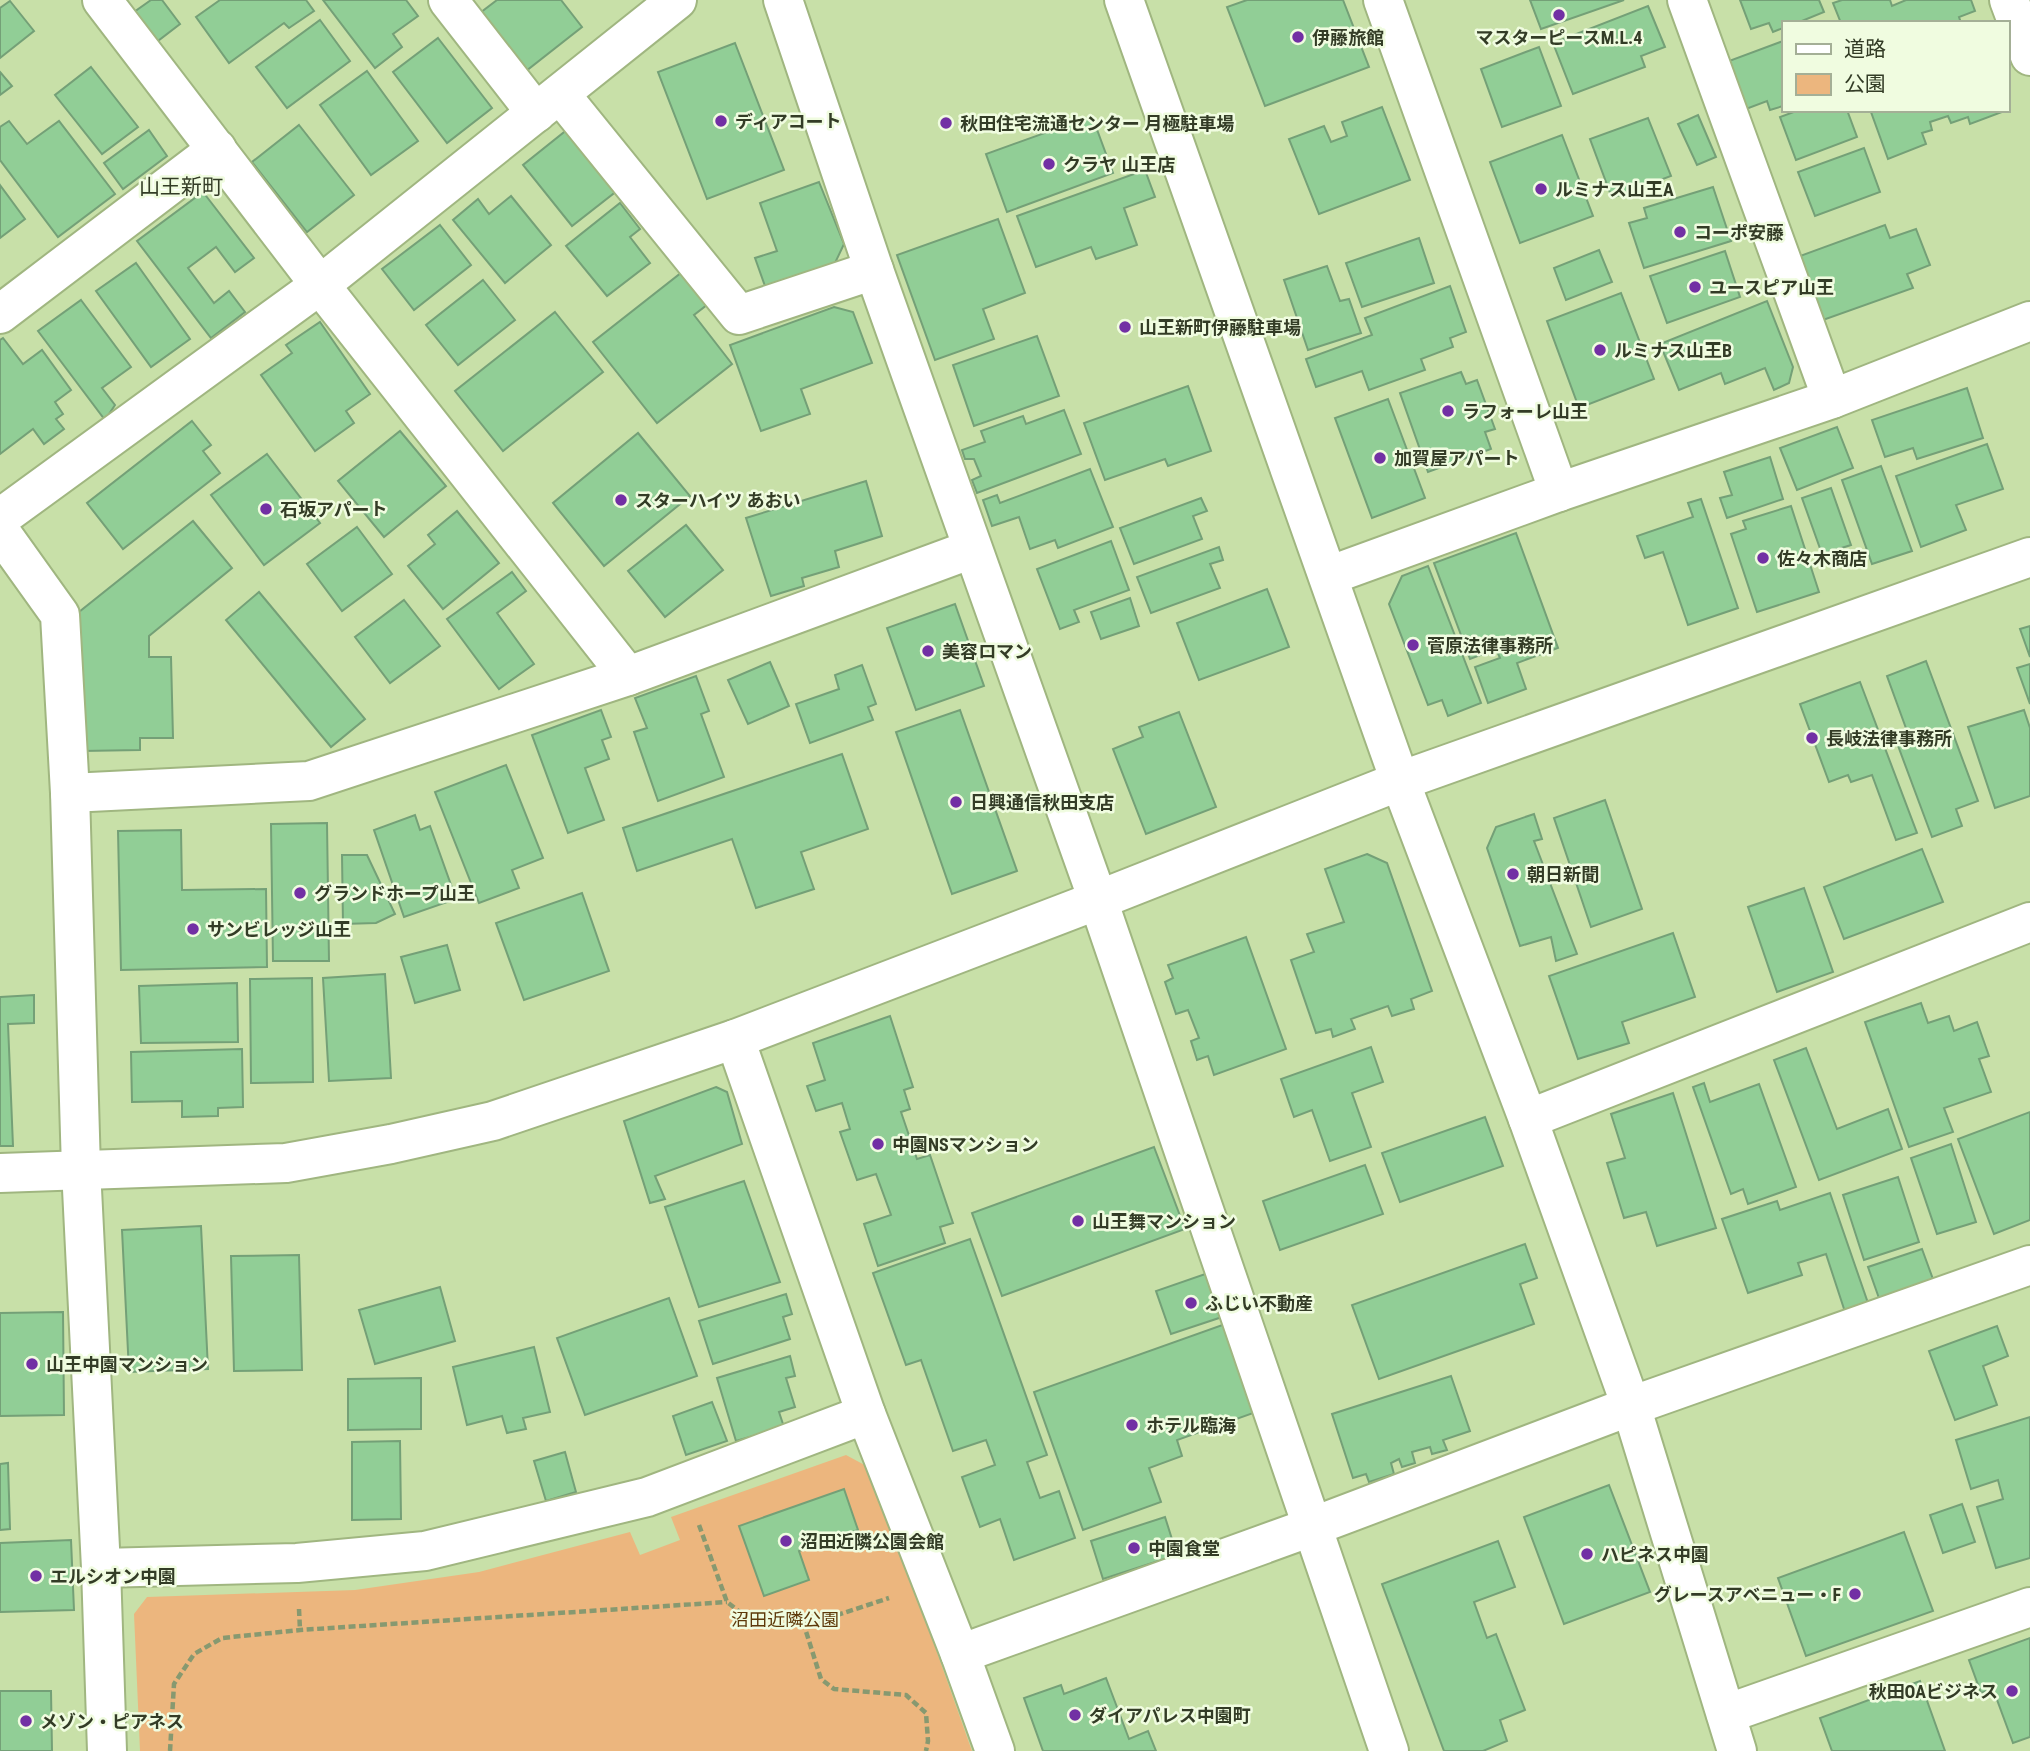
<svg xmlns="http://www.w3.org/2000/svg" width="2030" height="1751" font-family="'Roboto Condensed','Noto Sans JP',sans-serif">
<style>
.green{fill:#ecb67e}
.building{fill:#91ce96;stroke:#74a077;stroke-width:2}
.lines{fill:none;stroke-linecap:round;stroke-linejoin:round}
.minor-casing{stroke:#a0b680;stroke-width:42}
.tertiary-casing{stroke:#a0b680;stroke-width:42}
.path{stroke:#879970;stroke-width:4.5;stroke-dasharray:7 3.5;stroke-linecap:butt}
.minor{stroke:#fff;stroke-width:38}
.tertiary{stroke:#fff;stroke-width:38}
.poi-dot{fill:#7230a4;stroke:#f0fce0;stroke-width:2.5}
.labels{text-anchor:middle;dominant-baseline:central;stroke-width:5;stroke-linejoin:round;paint-order:stroke}
.poi-label{font-size:18px;font-weight:bold;fill:#333c26;stroke:#f0fce0;text-anchor:start}
.park-label{font-size:18px;fill:#5d3809;stroke:#f0fce0}
.quarter-label{font-size:21px;fill:#333c26;stroke:#f0fce0}
</style>
<rect width="100%" height="100%" fill="#c8e0a8"/>
<path class="green" d="M846,1455l26,14 100,282h-832l-6,-137 13,-17 208,-7 124,-18 151,-40 10,23 40,-15 -9,-23z"/>
<g class="building">
<path d="M151,0h11l18,24 -30,23 -23,-30z"/>
<path d="M220,0h86l8,11 -25,17 -5,-5 -55,40 -33,-46z"/>
<path d="M323,0h83l12,16 -25,18 9,13 -27,21z"/>
<path d="M497,0h64l21,27 -56,44 -46,-58z"/>
<path d="M1247,0h96l26,67 -104,39 -38,-99z"/>
<path d="M1530,0h94l-83,29z"/>
<path d="M1740,0h79l5,12 -27,11h-14v5l-10,4 -4,-9 -18,6z"/>
<path d="M1842,0h48l2,6 14,-6h65l4,11 -16,6 2,6h-120l-8,-20z"/>
<path d="M10,1l24,30 -34,27v-50z"/>
<path d="M1648,6l17,41 -24,9 4,11 -72,27 -20,-51z"/>
<path d="M320,20l30,41 -63,47 -31,-41z"/>
<path d="M438,38l54,70 -45,35 -54,-71z"/>
<path d="M1783,41v65l-13,4 -3,-9 -21,8 -17,-48z"/>
<path d="M735,43l49,127 -77,29 -49,-127z"/>
<path d="M1539,47l22,59 -59,21 -21,-58z"/>
<path d="M91,67l47,60 -36,27 -47,-59z"/>
<path d="M367,71l51,70 -47,34 -51,-70z"/>
<path d="M0,72l12,14 -12,9z"/>
<path d="M1382,107l28,73 -91,34 -30,-75 35,-13 7,16 16,-6 -5,-14z"/>
<path d="M1799,110h48l10,27 -61,23 -16,-43z"/>
<path d="M1876,110h125l1,2 -32,12 -2,-7 -17,6 -3,-7 -18,6 2,8 -10,3 4,11 -38,15 -17,-47z"/>
<path d="M1698,115l18,42 -19,8 -19,-41z"/>
<path d="M1092,116l21,57 -106,39 -21,-58z"/>
<path d="M1648,118l23,58 -59,22 -22,-59z"/>
<path d="M9,121l18,23 32,-23 56,73 -57,43 -58,-77v-33z"/>
<path d="M299,125l55,70 -47,37 -55,-70z"/>
<path d="M568,129l50,61 -46,36 -49,-61z"/>
<path d="M149,130l18,26 -44,33 -19,-26z"/>
<path d="M1562,135l31,81 -73,27 -30,-81z"/>
<path d="M1864,148l16,44 -65,24 -17,-44z"/>
<path d="M1145,170l10,27 -31,11 13,37 -41,14 -5,-12 -55,20 -19,-51z"/>
<path d="M819,182l25,62 -9,19 -70,23 -10,-28 22,-7 -17,-48z"/>
<path d="M0,185l25,34 -25,19z"/>
<path d="M1713,187l18,54 -87,27 -15,-45 18,-5 -3,-10z"/>
<path d="M203,192l51,66 -19,14 -19,-25 -28,21 26,35 15,-12 16,21 -34,26 -74,-97z"/>
<path d="M511,196l40,49 -46,38 -52,-63 25,-21 11,15z"/>
<path d="M620,203l20,26 -10,8 20,26 -43,33 -41,-50z"/>
<path d="M998,219l27,74 -42,16 11,30 -59,21 -38,-105z"/>
<path d="M440,225l31,40 -57,45 -32,-41z"/>
<path d="M1885,225l5,13 26,-9 14,36 -23,9 6,14 -90,32 -23,-64z"/>
<path d="M1419,238l15,45 -72,24 -16,-44z"/>
<path d="M1599,250l13,32 -46,18 -12,-32z"/>
<path d="M1725,251l15,46 -73,26 -17,-47z"/>
<path d="M136,263l54,76 -39,28 -55,-76z"/>
<path d="M1327,266l13,35 9,-2 12,34 -53,17 -24,-70z"/>
<path d="M686,269l26,32 -18,14 38,49 -75,59 -64,-81z"/>
<path d="M483,280l32,40 -57,45 -32,-40z"/>
<path d="M1450,286l16,46 -16,6 3,9 -32,12 4,11 -56,20 -7,-19 -46,16 -10,-28 66,-24 -7,-17z"/>
<path d="M1621,293l33,86 -75,29 -32,-87z"/>
<path d="M81,300l50,67 -29,21 13,17 -10,15 -67,-89z"/>
<path d="M1767,301l26,66 -4,16 -15,7 -9,-22 -40,16 -4,-11 -42,17 -19,-46z"/>
<path d="M834,307l19,5 19,51 -71,26 9,25 -49,17 -31,-86z"/>
<path d="M555,312l48,60 -100,79 -48,-60z"/>
<path d="M320,322l50,72 -24,17 8,12 -39,28 -54,-76 31,-22 -6,-8z"/>
<path d="M1037,336l22,60 -85,30 -21,-61z"/>
<path d="M3,338l20,26 19,-14 29,40 -16,12 8,12 -7,5 8,10 -20,15 -11,-15 -33,25v-114z"/>
<path d="M1461,372l5,12 11,-4 18,49 -10,3 6,17 -63,23 -28,-79z"/>
<path d="M1188,386l23,65 -43,15 -3,-7 -60,21 -21,-57z"/>
<path d="M1967,388l16,50 -66,21 -4,-11 -28,9 -13,-37z"/>
<path d="M1388,399l37,99 -53,20 -37,-100z"/>
<path d="M1064,410l17,44 -104,39 -5,-13 9,-4 -7,-17h-9l-3,-9 23,-8 -4,-11 42,-15 3,8z"/>
<path d="M192,421l19,24 -8,6 17,22 -97,76 -36,-46z"/>
<path d="M1837,427l16,41 -56,22 -17,-42z"/>
<path d="M400,431l46,55 -62,51 -46,-56z"/>
<path d="M638,433l52,63 -86,70 -51,-63z"/>
<path d="M1987,444l16,45 -47,16 10,25 -45,17 -25,-71z"/>
<path d="M267,454l53,69 -56,42 -53,-70z"/>
<path d="M1770,457l13,42 -56,19 -7,-20 12,-3 -8,-23z"/>
<path d="M1881,466l31,85 -40,13 -30,-84z"/>
<path d="M1090,469l23,58 -55,21 -3,-8 -25,9 -11,-32 -27,9 -9,-26 14,-5 3,8z"/>
<path d="M866,481l16,55 -47,15 4,16 -37,11 2,8 -33,10 -25,-78z"/>
<path d="M1831,488l20,57 -29,9 -20,-56z"/>
<path d="M1201,498l6,13 -14,5 9,23 -68,25 -14,-36z"/>
<path d="M1701,499l37,109 -50,17 -25,-73 -18,6 -8,-22 56,-19 -5,-14z"/>
<path d="M1791,506l28,86 -62,20 -26,-78 15,-5 -3,-8z"/>
<path d="M457,511l42,52 -56,46 -35,-43 27,-22 -7,-9z"/>
<path d="M193,521l39,47 -83,68v21h22l2,81h-33v12l-58,1 -3,-139z"/>
<path d="M686,525l37,45 -58,47 -37,-46z"/>
<path d="M357,527l35,47 -50,37 -35,-47z"/>
<path d="M1516,533l42,115 -41,15 9,26 -38,14 -13,-36 25,-9 -4,-9 -26,10 -36,-96z"/>
<path d="M1111,541l18,49 -55,20 5,12 -19,7 -23,-60z"/>
<path d="M1219,547l4,13 -13,4 10,24 -69,25 -14,-36z"/>
<path d="M1428,566l53,137 -33,13 -6,-16 -14,5 -39,-101 13,-28z"/>
<path d="M512,572l14,19 -29,22 37,51 -35,25 -52,-70z"/>
<path d="M1267,589l22,58 -90,33 -22,-57z"/>
<path d="M259,592l106,127 -34,28 -105,-127z"/>
<path d="M1130,598l9,28 -38,13 -10,-27z"/>
<path d="M404,600l36,46 -50,37 -35,-46z"/>
<path d="M955,604l29,82 -68,24 -29,-82z"/>
<path d="M2030,626v31l-10,-28z"/>
<path d="M1926,661l52,140 -22,8 6,17 -30,11 -38,-102 13,-4 -20,-55z"/>
<path d="M770,662l19,44 -41,18 -20,-44z"/>
<path d="M2030,664v40l-13,-36z"/>
<path d="M862,665l14,39 -8,3 5,13 -63,23 -14,-39 43,-15 -4,-14z"/>
<path d="M696,676l13,35 -8,3 23,63 -66,24 -24,-69 13,-4 -12,-30z"/>
<path d="M1860,682l57,151 -21,7 -24,-65 -21,7 -3,-7 -19,7 -29,-78z"/>
<path d="M601,710l10,27 -9,3 7,19 -24,9 19,52 -36,13 -36,-98z"/>
<path d="M960,710l57,161 -65,23 -56,-162z"/>
<path d="M2024,710l6,18v68l-35,12 -27,-81z"/>
<path d="M1179,712l37,95 -70,27 -33,-85 30,-12 -4,-10z"/>
<path d="M842,754l26,75 -67,23 13,37 -58,19 -24,-69 -95,32 -14,-43z"/>
<path d="M506,765l37,93 -31,12 7,18 -40,15 -44,-111z"/>
<path d="M1605,800l37,109 -51,18 -37,-109z"/>
<path d="M1534,814l8,25 -8,2 43,113 -21,7 -5,-24 -31,9 -33,-98 9,-21z"/>
<path d="M415,815l5,15 10,-4 26,73 -52,18 -30,-87z"/>
<path d="M327,823l2,138h-56l-2,-137z"/>
<path d="M181,830l1,60 84,-1 1,78 -146,3 -3,-139z"/>
<path d="M1922,849l21,53 -99,37 -20,-52z"/>
<path d="M1367,854l20,9 45,128 -21,8 3,10 -22,7 -4,-10 -37,13 4,10 -22,8 -2,-8 -15,4 -25,-73 23,-8 -7,-18 37,-12 -19,-53z"/>
<path d="M342,855h25l28,59 -19,9 -33,1z"/>
<path d="M1804,888l29,84 -56,20 -29,-85z"/>
<path d="M582,893l27,78 -85,29 -28,-77z"/>
<path d="M1673,933l22,64 -73,25 7,21 -51,16 -29,-83z"/>
<path d="M1246,937l40,112 -72,26 -6,-19 -11,4 -6,-19 8,-3 -11,-28 -12,4 -11,-32 8,-4 -5,-13z"/>
<path d="M447,945l13,45 -45,13 -14,-46z"/>
<path d="M385,974l6,104 -62,3 -6,-103z"/>
<path d="M312,978l1,104 -62,1 -1,-104z"/>
<path d="M237,983l1,59 -97,1 -2,-57z"/>
<path d="M34,995v28l-26,1 5,122h-13v-149z"/>
<path d="M1921,1003l7,20 21,-7 5,15 23,-9 12,34 -10,3 12,33 -47,16 9,24 -44,15 -44,-125z"/>
<path d="M890,1016l23,71 -9,3 6,19 -9,3 16,47 13,-4 23,68 -13,4 5,16 -67,23 -14,-42 27,-9 -15,-41 -19,6 -17,-48 10,-3 -8,-26 -26,8 -9,-25 18,-6 -12,-37z"/>
<path d="M1371,1047l12,35 -31,11 19,54 -41,14 -18,-51 -18,7 -13,-38z"/>
<path d="M1806,1048l31,81 51,-20 14,40 -83,31 -45,-120z"/>
<path d="M242,1049l1,58 -25,1v8l-36,1v-16l-50,1 -1,-50z"/>
<path d="M1704,1083l6,19 49,-18 37,103 -48,17 -5,-15 -12,5 -38,-107z"/>
<path d="M716,1087l11,5 15,52 -87,32 10,23 -15,4 -26,-82z"/>
<path d="M1673,1093l43,135 -59,18 -11,-34 -22,6 -17,-55 18,-5 -14,-44z"/>
<path d="M2030,1112v108l-36,14 -36,-95z"/>
<path d="M1485,1117l18,49 -103,36 -18,-49z"/>
<path d="M1951,1144l25,78 -39,12 -26,-76z"/>
<path d="M1154,1147l31,82 -183,67 -30,-83z"/>
<path d="M1365,1165l18,49 -103,36 -17,-49z"/>
<path d="M1898,1177l21,65 -55,18 -21,-65z"/>
<path d="M744,1181l36,101 -81,25 -34,-100z"/>
<path d="M1830,1193l39,113 -23,9 -20,-61 -28,9 4,12 -54,18 -26,-74 55,-18 3,9z"/>
<path d="M201,1226l7,143 -79,3 -7,-142z"/>
<path d="M970,1239l77,216 -20,7 13,36 19,-7 16,47 -61,22 -14,-41 -20,8 -18,-50 33,-12 -9,-25 -33,11 -32,-91 -15,5 -33,-92z"/>
<path d="M1525,1244l12,34 -17,6 14,40 -155,55 -27,-74z"/>
<path d="M1922,1249l12,33 -54,19 -12,-34z"/>
<path d="M299,1255l3,115 -68,1 -3,-115z"/>
<path d="M1211,1272l14,44 -54,18 -15,-43z"/>
<path d="M440,1287l15,54 -80,23 -16,-54z"/>
<path d="M786,1294l6,20 -9,3 7,22 -77,25 -14,-43z"/>
<path d="M669,1298l28,78 -112,39 -28,-77z"/>
<path d="M63,1312l1,103 -64,1v-103z"/>
<path d="M1228,1323l31,88 -82,29 5,16 -33,12 12,34 -78,28 -49,-138z"/>
<path d="M1997,1326l11,30 -25,10 14,39 -42,15 -26,-69z"/>
<path d="M534,1347l16,65 -27,6 3,11 -19,4 -5,-17 -35,9 -14,-58z"/>
<path d="M790,1356l5,20 -9,2 9,29 -16,5 5,15 -48,14 -19,-63z"/>
<path d="M1451,1376l19,55 -27,9 4,10 -15,4 -2,-7 -18,5 3,11 -13,4 -3,-8 -8,4 3,11 -25,8 -3,-8 -13,4 -21,-64z"/>
<path d="M421,1378v51l-73,1v-51z"/>
<path d="M712,1402l15,39 -41,14 -13,-39z"/>
<path d="M2030,1417v141l-34,10 -19,-61 26,-8 -5,-19 -27,9 -15,-49z"/>
<path d="M400,1441l1,78 -49,1v-78z"/>
<path d="M565,1452l11,40 -30,9 -12,-40z"/>
<path d="M8,1463l2,66 -10,1v-66z"/>
<path d="M1609,1485l41,107 -86,32 -40,-107z"/>
<path d="M844,1489l14,41 -59,21 10,29 -45,16 -25,-70z"/>
<path d="M1962,1504l13,38 -32,11 -13,-38z"/>
<path d="M1165,1517l12,38 -74,24 -12,-38z"/>
<path d="M1904,1532l29,79 -127,45 -28,-78z"/>
<path d="M71,1540l3,70 -74,2v-69z"/>
<path d="M1498,1541l17,46 -41,15 13,36 9,-4 29,76 -25,10 7,21 -24,10h-39l-62,-167z"/>
<path d="M2030,1638v99l-17,6 -20,-54 -12,4 -12,-33z"/>
<path d="M1106,1678l23,61 19,-8 8,20h-113l-19,-53 37,-13 3,9z"/>
<path d="M1920,1681l25,70h-113l-12,-33z"/>
<path d="M0,1691h51l1,60h-52z"/>
</g>
<g class="lines">
<defs>
<g id="minor">
<path d="M102,0l218,285 308,391"/>
<path d="M448,0l88,113"/>
<path d="M783,0l91,270 224,630 291,851"/>
<path d="M1383,0l176,492"/>
<path d="M1687,0l145,399"/>
<path d="M2009,0l21,56"/>
<path d="M560,94l179,221 135,-45"/>
<path d="M0,314l217,-165"/>
<path d="M0,518l320,-233 357,-285"/>
<path d="M0,531l60,84 10,178 11,376 20,399 6,183"/>
<path d="M1328,576l231,-84 273,-93 198,-78"/>
<path d="M70,793l239,-12 319,-105 344,-127"/>
<path d="M735,1039l131,375 94,240 35,97"/>
<path d="M1528,1119l502,-197"/>
<path d="M101,1568l196,-5 128,-12 222,-54 219,-83"/>
<path d="M960,1654l354,-128 317,-120 399,-141"/>
<path d="M1726,1714l304,-107"/>
</g>
<g id="tertiary">
<path d="M1124,0l276,781 128,338 103,287 106,345"/>
<path d="M0,1173l286,-10 105,-19 102,-23 242,-82 363,-139 302,-119 630,-224"/>
</g>
</defs>
<use href="#minor" class="minor-casing"/>
<use href="#tertiary" class="tertiary-casing"/>
<g class="path">
<path d="M699,1525l28,77 23,18 19,6 50,-5 70,-23"/>
<path d="M299,1609l1,21"/>
<path d="M803,1622l18,57 13,10 72,6 20,18 2,28 -2,10"/>
<path d="M170,1751l4,-67 20,-30 28,-16 78,-8 427,-28"/>
</g>
<use href="#minor" class="minor"/>
<use href="#tertiary" class="tertiary"/>
</g>
<g class="poi-dot">
<circle cx="1559" cy="15" r="7"/>
<circle cx="1298" cy="37" r="7"/>
<circle cx="721" cy="121" r="7"/>
<circle cx="946" cy="123" r="7"/>
<circle cx="1049" cy="164" r="7"/>
<circle cx="1541" cy="189" r="7"/>
<circle cx="1680" cy="232" r="7"/>
<circle cx="1695" cy="287" r="7"/>
<circle cx="1125" cy="327" r="7"/>
<circle cx="1600" cy="350" r="7"/>
<circle cx="1448" cy="411" r="7"/>
<circle cx="1380" cy="458" r="7"/>
<circle cx="621" cy="500" r="7"/>
<circle cx="266" cy="509" r="7"/>
<circle cx="1763" cy="558" r="7"/>
<circle cx="1413" cy="645" r="7"/>
<circle cx="928" cy="651" r="7"/>
<circle cx="1812" cy="738" r="7"/>
<circle cx="956" cy="802" r="7"/>
<circle cx="1513" cy="874" r="7"/>
<circle cx="300" cy="893" r="7"/>
<circle cx="193" cy="929" r="7"/>
<circle cx="878" cy="1144" r="7"/>
<circle cx="1078" cy="1221" r="7"/>
<circle cx="1191" cy="1303" r="7"/>
<circle cx="32" cy="1364" r="7"/>
<circle cx="1132" cy="1425" r="7"/>
<circle cx="786" cy="1541" r="7"/>
<circle cx="1134" cy="1548" r="7"/>
<circle cx="1587" cy="1554" r="7"/>
<circle cx="36" cy="1576" r="7"/>
<circle cx="1855" cy="1594" r="7"/>
<circle cx="2012" cy="1691" r="7"/>
<circle cx="1075" cy="1715" r="7"/>
<circle cx="26" cy="1721" r="7"/>
</g>
<g class="labels">
<g class="poi-label">
<text x="1312" y="37">伊藤旅館</text>
<text x="1559" y="37" text-anchor="middle">マスターピースM.L.4</text>
<text x="735" y="121">ディアコート</text>
<text x="960" y="123">秋田住宅流通センター 月極駐車場</text>
<text x="1063" y="164">クラヤ 山王店</text>
<text x="1555" y="189">ルミナス山王A</text>
<text x="1694" y="232">コーポ安藤</text>
<text x="1709" y="287">ユースピア山王</text>
<text x="1139" y="327">山王新町伊藤駐車場</text>
<text x="1614" y="350">ルミナス山王B</text>
<text x="1462" y="411">ラフォーレ山王</text>
<text x="1394" y="458">加賀屋アパート</text>
<text x="635" y="500">スターハイツ あおい</text>
<text x="280" y="509">石坂アパート</text>
<text x="1777" y="558">佐々木商店</text>
<text x="1427" y="645">菅原法律事務所</text>
<text x="942" y="651">美容ロマン</text>
<text x="1826" y="738">長岐法律事務所</text>
<text x="970" y="802">日興通信秋田支店</text>
<text x="1527" y="874">朝日新聞</text>
<text x="314" y="893">グランドホープ山王</text>
<text x="207" y="929">サンビレッジ山王</text>
<text x="892" y="1144">中園NSマンション</text>
<text x="1092" y="1221">山王舞マンション</text>
<text x="1205" y="1303">ふじい不動産</text>
<text x="46" y="1364">山王中園マンション</text>
<text x="1146" y="1425">ホテル臨海</text>
<text x="800" y="1541">沼田近隣公園会館</text>
<text x="1148" y="1548">中園食堂</text>
<text x="1601" y="1554">ハピネス中園</text>
<text x="50" y="1576">エルシオン中園</text>
<text x="1841" y="1594" text-anchor="end">グレースアベニュー・F</text>
<text x="1998" y="1691" text-anchor="end">秋田OAビジネス</text>
<text x="1089" y="1715">ダイアパレス中園町</text>
<text x="40" y="1721">メゾン・ピアネス</text>
</g>
<g class="park-label">
<text x="785" y="1619">沼田近隣公園</text>
</g>
<g class="quarter-label">
<text x="181" y="187">山王新町</text>
</g>
</g>
<rect x="1782" y="21" width="228" height="91" fill="#f0fce0" stroke="#a4af96" stroke-width="2"/>
<rect x="1796" y="44" width="35" height="10" fill="#ffffff" stroke="#a4af96" stroke-width="2"/>
<text x="1844" y="56" font-size="21" fill="#333c26">道路</text>
<rect x="1796" y="74" width="35" height="21" fill="#ecb67e" stroke="#a4af96" stroke-width="2"/>
<text x="1844" y="91" font-size="21" fill="#333c26">公園</text>
</svg>
